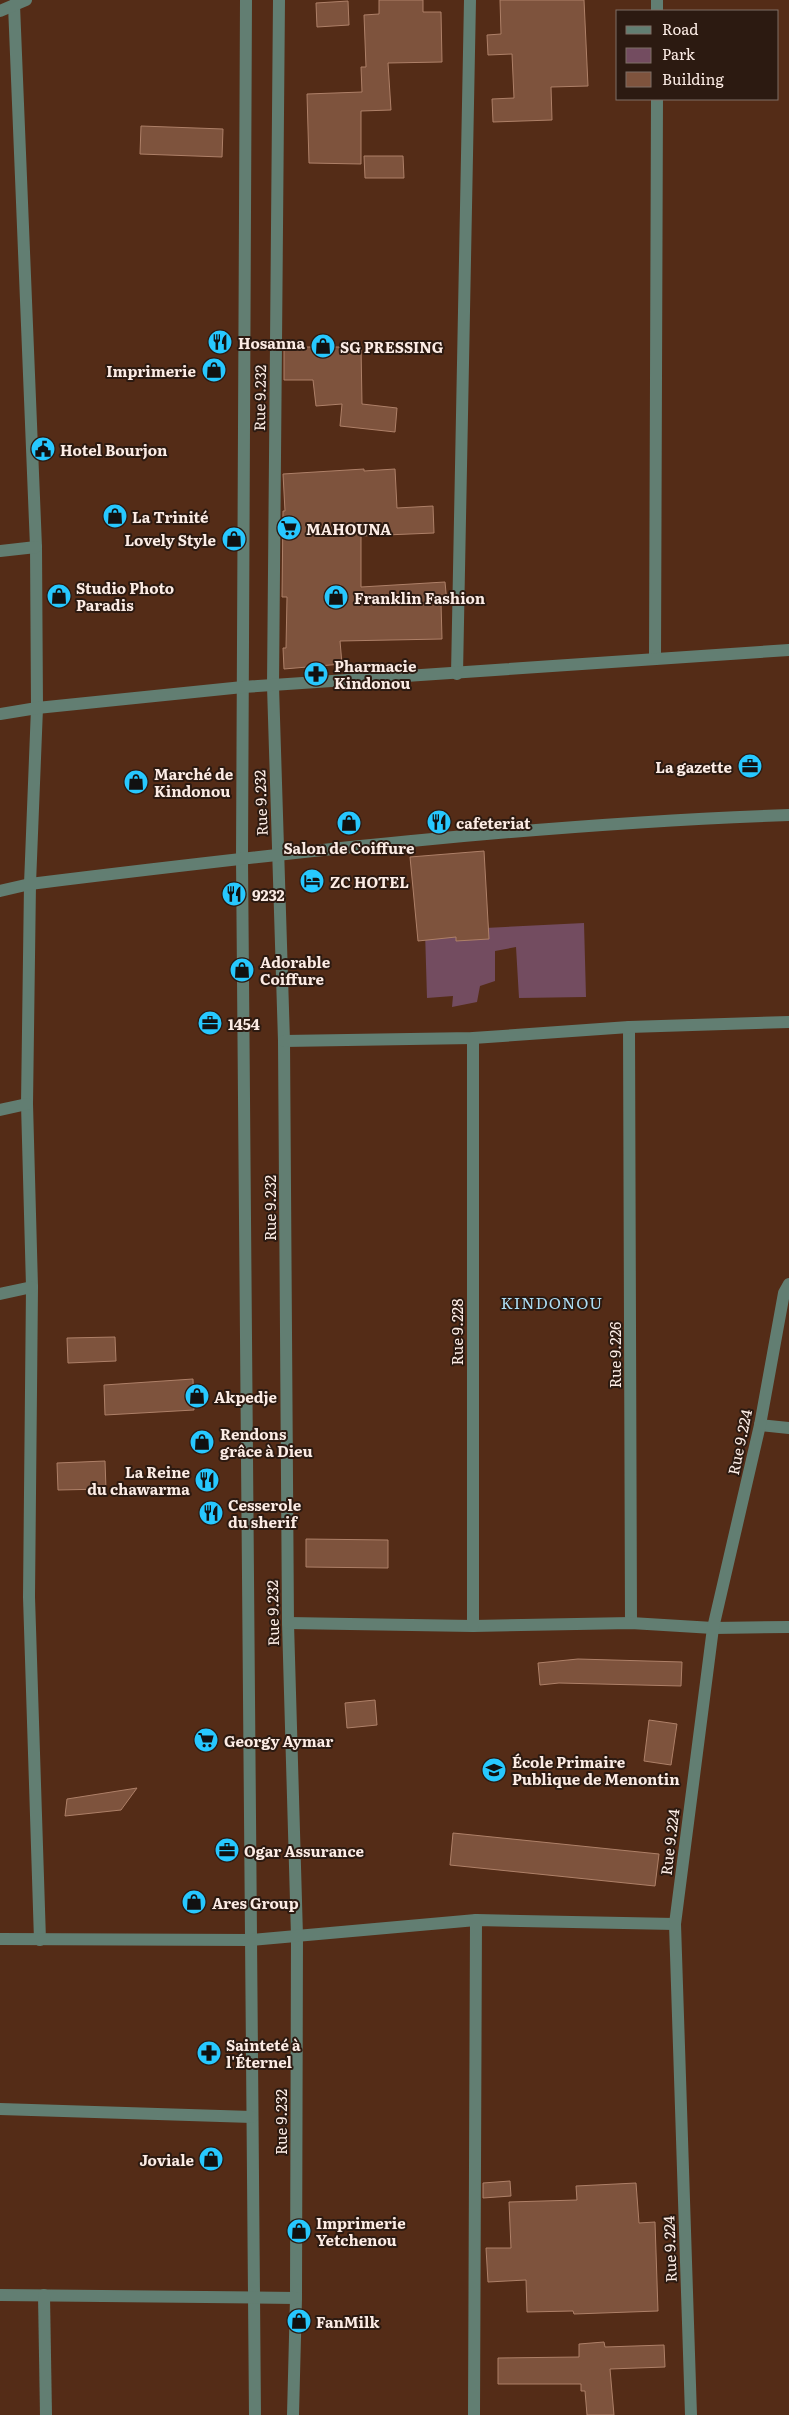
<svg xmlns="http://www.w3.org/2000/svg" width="789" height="2415" font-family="Literata,serif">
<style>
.green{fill:#734c60}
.building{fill:#7e533d;stroke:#ae8068}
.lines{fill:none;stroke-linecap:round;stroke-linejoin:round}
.minor{stroke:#627e72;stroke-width:12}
.labels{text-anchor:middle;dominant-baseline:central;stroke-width:4;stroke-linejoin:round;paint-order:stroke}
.poi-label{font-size:15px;font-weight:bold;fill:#fcece5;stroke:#2c1a11;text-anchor:start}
.street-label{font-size:15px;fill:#fcece5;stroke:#2c1a11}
.neighbourhood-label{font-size:16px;letter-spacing:1px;fill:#addef5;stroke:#2c1a11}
</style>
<rect width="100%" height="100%" fill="#542c17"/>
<path class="green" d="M584,923l2,74 -67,1 -3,-51 -21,4v30l-15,5 -3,16 -25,5 1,-11 -26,2 -2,-67z"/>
<g class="building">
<path d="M379,0h44v12h18l1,50 -54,1 3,47 -30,1v53l-52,-1 -2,-69 55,-2 -1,-25h5l-2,-52 15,-1z"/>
<path d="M500,0h84l4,86 -37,1 1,33 -59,2 -1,-23 22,-1 -2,-44 -24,1 -1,-20 14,-1z"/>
<path d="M348,1l1,24 -32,2 -1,-24z"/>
<path d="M141,126l82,3 -1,28 -82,-3z"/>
<path d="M364,156h39l1,22h-39z"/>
<path d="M284,347h77l1,57 35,4 -2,24 -55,-6 2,-22 -26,2 -3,-26h-29z"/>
<path d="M364,469v2l31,-2 2,39 36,-2 1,27 -73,3v51l84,-5 2,21h-6l1,36 -102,2 2,23 -58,5 -1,-21h3l1,-51h-5l1,-86h2l-2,-37z"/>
<path d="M484,851l5,88 -33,2v-4l-38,4 -8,-84z"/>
<path d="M115,1337l1,24 -48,2 -1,-25z"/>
<path d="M193,1379l1,31 -89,5 -1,-30z"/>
<path d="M105,1461l1,28 -48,1 -1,-27z"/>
<path d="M306,1539l82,1v28l-82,-1z"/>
<path d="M578,1659l104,3 -1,24 -122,-3 -19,2 -2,-22z"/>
<path d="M375,1700l2,25 -30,3 -2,-25z"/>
<path d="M649,1720l28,4 -6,41 -27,-4z"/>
<path d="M137,1788l-16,22 -56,6 2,-17z"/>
<path d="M453,1833l206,21 -4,32 -205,-21z"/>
<path d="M510,2181l1,15 -28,2v-15z"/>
<path d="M636,2183l3,40 16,-1 3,89 -84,3 -1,-3 -46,1 -1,-32 -38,2 -2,-34h25l-2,-46 68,-2 -1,-14z"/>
<path d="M604,2342l1,5 59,-2 1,22 -55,2 4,46h-27l-2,-24h-4v-7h-83v-26l81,-1v-13z"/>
</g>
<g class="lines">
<g class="minor">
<path d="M246,0l-4,858 13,1557"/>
<path d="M279,0l-6,686 11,355 4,582 9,313 -1,362 -3,117"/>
<path d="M14,5l22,542 1,161 -7,176 -3,220 5,183 -3,310 11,343"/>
<path d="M0,11l26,-11"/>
<path d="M657,11v-11"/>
<path d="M0,551l36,-4"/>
<path d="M655,659l2,-560"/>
<path d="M457,674l13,-674"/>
<path d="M0,714l37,-6 206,-21 546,-37"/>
<path d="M0,891l30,-7c252,-31 505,-60 759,-69"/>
<path d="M629,1027l2,596"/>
<path d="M284,1041l189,-3 156,-11 160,-5"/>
<path d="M0,1110l27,-6"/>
<path d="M0,1294l32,-7"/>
<path d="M760,1425l29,3"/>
<path d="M288,1623l185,3 158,-3 82,5 76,-1"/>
<path d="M473,1626v-588"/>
<path d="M0,1939l252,1 224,-20 199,4"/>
<path d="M0,2109l252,8"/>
<path d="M0,2295l296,3"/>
<path d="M44,2295l2,120"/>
<path d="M474,2415l2,-495"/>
<path d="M691,2415l-16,-491 38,-296 47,-203 24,-132 5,-9"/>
</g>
</g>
<defs>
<symbol id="restaurant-disc" viewBox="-11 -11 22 22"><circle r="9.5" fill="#27c8ff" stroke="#2c1a11"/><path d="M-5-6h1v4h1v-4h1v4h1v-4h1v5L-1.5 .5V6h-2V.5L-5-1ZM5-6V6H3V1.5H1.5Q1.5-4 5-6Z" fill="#111"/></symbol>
<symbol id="shop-disc" viewBox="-11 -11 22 22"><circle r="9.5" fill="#27c8ff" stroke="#2c1a11"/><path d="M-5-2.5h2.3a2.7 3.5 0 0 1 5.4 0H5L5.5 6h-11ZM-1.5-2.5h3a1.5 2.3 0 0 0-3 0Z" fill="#111"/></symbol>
<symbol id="civic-disc" viewBox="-11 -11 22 22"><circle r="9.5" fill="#27c8ff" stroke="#2c1a11"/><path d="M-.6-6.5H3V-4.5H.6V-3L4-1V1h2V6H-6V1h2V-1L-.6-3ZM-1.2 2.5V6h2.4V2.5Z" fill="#111"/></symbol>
<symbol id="supermarket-disc" viewBox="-11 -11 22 22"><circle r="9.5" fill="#27c8ff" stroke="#2c1a11"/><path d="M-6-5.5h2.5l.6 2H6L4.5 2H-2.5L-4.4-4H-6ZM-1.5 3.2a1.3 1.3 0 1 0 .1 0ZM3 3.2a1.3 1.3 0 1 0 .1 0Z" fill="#111"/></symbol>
<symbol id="pharmacy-disc" viewBox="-11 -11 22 22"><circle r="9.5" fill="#27c8ff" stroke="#2c1a11"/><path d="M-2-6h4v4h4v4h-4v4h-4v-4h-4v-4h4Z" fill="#111"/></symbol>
<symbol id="office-disc" viewBox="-11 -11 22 22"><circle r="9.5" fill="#27c8ff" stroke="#2c1a11"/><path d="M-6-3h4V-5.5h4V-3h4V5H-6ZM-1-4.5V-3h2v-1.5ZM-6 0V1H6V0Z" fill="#111"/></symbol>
<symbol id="hotel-disc" viewBox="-11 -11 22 22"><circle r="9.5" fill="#27c8ff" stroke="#2c1a11"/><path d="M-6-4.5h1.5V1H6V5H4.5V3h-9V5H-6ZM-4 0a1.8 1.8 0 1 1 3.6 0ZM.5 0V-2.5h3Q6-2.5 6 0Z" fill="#111"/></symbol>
<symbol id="school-disc" viewBox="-11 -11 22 22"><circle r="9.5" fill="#27c8ff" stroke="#2c1a11"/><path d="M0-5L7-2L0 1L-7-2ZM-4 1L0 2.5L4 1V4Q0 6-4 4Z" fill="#111"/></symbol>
</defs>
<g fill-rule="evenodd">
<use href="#restaurant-disc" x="206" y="328" width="28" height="28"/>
<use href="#shop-disc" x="309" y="332" width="28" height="28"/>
<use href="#shop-disc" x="200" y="356" width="28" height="28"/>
<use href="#civic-disc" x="29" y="435" width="28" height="28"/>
<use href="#shop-disc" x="101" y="502" width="28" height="28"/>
<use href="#supermarket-disc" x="275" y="514" width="28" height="28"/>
<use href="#shop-disc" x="220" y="525" width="28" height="28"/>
<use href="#shop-disc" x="45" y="582" width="28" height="28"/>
<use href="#shop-disc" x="322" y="583" width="28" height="28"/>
<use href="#pharmacy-disc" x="302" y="660" width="28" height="28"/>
<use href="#office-disc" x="736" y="752" width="28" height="28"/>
<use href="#shop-disc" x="122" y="768" width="28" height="28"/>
<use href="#restaurant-disc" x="425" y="808" width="28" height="28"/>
<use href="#shop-disc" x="335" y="809" width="28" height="28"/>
<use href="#hotel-disc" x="298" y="867" width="28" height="28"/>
<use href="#restaurant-disc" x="220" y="880" width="28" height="28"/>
<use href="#shop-disc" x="228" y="956" width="28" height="28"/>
<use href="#office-disc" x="196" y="1009" width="28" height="28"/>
<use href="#shop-disc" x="183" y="1382" width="28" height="28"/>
<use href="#shop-disc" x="188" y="1428" width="28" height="28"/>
<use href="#restaurant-disc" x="193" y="1466" width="28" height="28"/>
<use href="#restaurant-disc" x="197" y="1499" width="28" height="28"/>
<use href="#supermarket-disc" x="192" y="1726" width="28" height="28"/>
<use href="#school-disc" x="480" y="1756" width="28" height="28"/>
<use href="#office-disc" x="213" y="1836" width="28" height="28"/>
<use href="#shop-disc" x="180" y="1888" width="28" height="28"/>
<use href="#pharmacy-disc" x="195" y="2039" width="28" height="28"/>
<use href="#shop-disc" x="197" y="2145" width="28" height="28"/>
<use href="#shop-disc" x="285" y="2217" width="28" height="28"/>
<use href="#shop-disc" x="285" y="2307" width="28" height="28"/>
</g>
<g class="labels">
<g class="poi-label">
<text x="238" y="342">Hosanna</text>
<text x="340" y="346">SG PRESSING</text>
<text x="196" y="370" text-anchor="end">Imprimerie</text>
<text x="60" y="449">Hotel Bourjon</text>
<text x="132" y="516">La Trinité</text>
<text x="306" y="528">MAHOUNA</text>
<text x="216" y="539" text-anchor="end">Lovely Style</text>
<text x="76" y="587">Studio Photo<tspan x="76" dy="17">Paradis</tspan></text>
<text x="354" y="597">Franklin Fashion</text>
<text x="334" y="665">Pharmacie<tspan x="334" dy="17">Kindonou</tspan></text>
<text x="732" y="766" text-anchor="end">La gazette</text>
<text x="154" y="773">Marché de<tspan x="154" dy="17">Kindonou</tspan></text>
<text x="456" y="822">cafeteriat</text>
<text x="349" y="847" text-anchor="middle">Salon de Coiffure</text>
<text x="330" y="881">ZC HOTEL</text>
<text x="252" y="894">9232</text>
<text x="260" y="961">Adorable<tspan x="260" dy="17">Coiffure</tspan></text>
<text x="228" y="1023">1454</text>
<text x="214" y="1396">Akpedje</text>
<text x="220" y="1433">Rendons<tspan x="220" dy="17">grâce à Dieu</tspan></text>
<text x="190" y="1471" text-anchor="end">La Reine<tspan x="190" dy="17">du chawarma</tspan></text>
<text x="228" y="1504">Cesserole<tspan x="228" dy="17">du sherif</tspan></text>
<text x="224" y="1740">Georgy Aymar</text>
<text x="512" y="1761">École Primaire<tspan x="512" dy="17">Publique de Menontin</tspan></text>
<text x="244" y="1850">Ogar Assurance</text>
<text x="212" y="1902">Ares Group</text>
<text x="226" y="2044">Sainteté à<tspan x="226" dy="17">l'Éternel</tspan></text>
<text x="194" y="2159" text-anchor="end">Joviale</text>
<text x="316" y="2222">Imprimerie<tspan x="316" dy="17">Yetchenou</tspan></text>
<text x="316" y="2321">FanMilk</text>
</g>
<g class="street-label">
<text transform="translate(259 398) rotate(-89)">Rue 9.232</text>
<text transform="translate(260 803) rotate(-92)">Rue 9.232</text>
<text transform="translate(269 1208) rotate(-90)">Rue 9.232</text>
<text transform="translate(456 1332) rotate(-90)">Rue 9.228</text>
<text transform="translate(614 1355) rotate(-90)">Rue 9.226</text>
<text transform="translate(739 1442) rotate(-78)">Rue 9.224</text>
<text transform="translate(272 1613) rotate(-91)">Rue 9.232</text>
<text transform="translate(669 1842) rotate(-83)">Rue 9.224</text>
<text transform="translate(280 2122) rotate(-90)">Rue 9.232</text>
<text transform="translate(669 2249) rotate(-92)">Rue 9.224</text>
</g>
<g class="neighbourhood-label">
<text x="552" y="1302">KINDONOU</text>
</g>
</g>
<rect x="616" y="10" width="162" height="90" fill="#2c1a11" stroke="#7f6e66"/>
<rect x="626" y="26" width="25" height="8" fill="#627e72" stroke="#7f6e66"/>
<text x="662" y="35" font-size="15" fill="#fcece5">Road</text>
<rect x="626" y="48" width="25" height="15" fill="#734c60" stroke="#7f6e66"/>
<text x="662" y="60" font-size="15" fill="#fcece5">Park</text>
<rect x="626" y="72" width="25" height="15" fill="#7e533d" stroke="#7f6e66"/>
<text x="662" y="85" font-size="15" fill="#fcece5">Building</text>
</svg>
